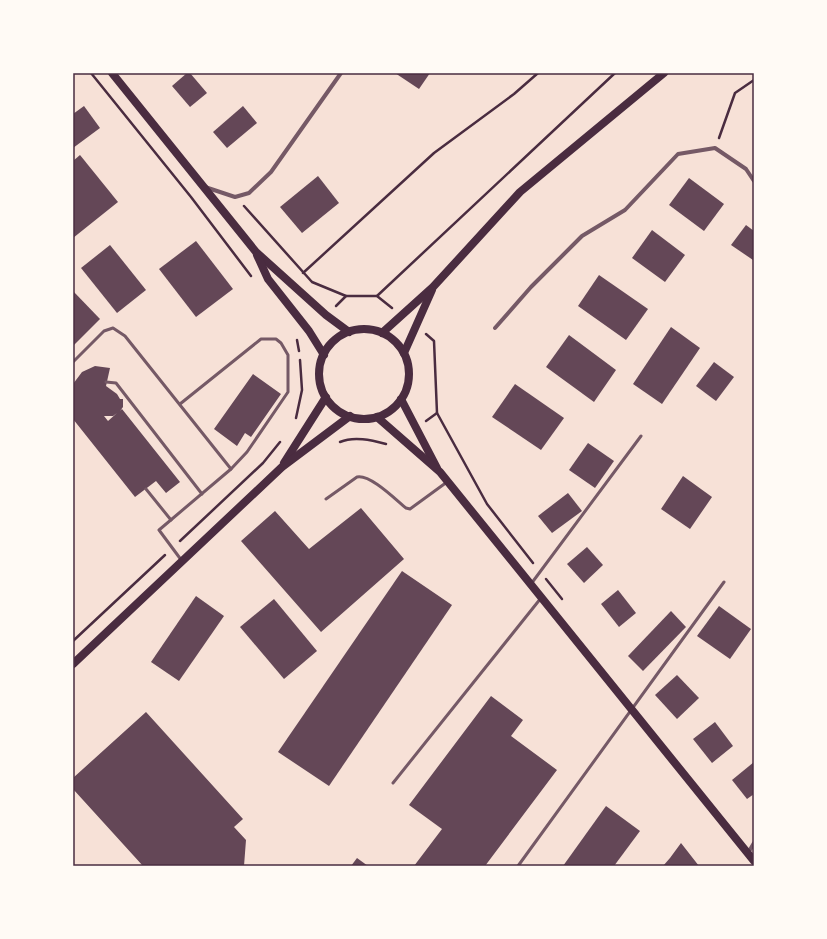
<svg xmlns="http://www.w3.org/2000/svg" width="827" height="939" font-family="'Noto Serif',serif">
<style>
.building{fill:#644757;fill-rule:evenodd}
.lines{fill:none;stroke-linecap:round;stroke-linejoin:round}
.path{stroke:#4a2c40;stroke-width:2.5}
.service{stroke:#755966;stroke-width:3}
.minor{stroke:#755966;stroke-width:4}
.secondary{stroke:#4a2c40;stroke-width:8}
.neatline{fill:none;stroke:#4a2c40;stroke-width:1.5}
</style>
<rect width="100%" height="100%" fill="#f7e1d7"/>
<g class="building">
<path d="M187,73h3l17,20 -17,14 -18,-21z"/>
<path d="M395,73h35l-11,16z"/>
<path d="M84,106l16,22 -27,20v-34z"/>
<path d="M243,106l14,17 -30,25 -14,-16z"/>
<path d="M80,155l38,47 -45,36v-77z"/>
<path d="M318,176l21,27 -37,30 -22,-26z"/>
<path d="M689,178l35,26 -20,27 -35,-26z"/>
<path d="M746,225l8,6 -1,29 -22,-15z"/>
<path d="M652,230l33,25 -20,27 -33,-24z"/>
<path d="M196,241l37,48 -37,28 -37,-48z"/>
<path d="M110,245l36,45 -29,23 -36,-45z"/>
<path d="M599,275l49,34 -22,31 -48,-34z"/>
<path d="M73,291l27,28 -27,27z"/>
<path d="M671,327l29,21 -38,56 -29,-20z"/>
<path d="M569,335l47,35 -22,32 -48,-35z"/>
<path d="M714,362l20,15 -18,24 -20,-15z"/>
<path d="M95,366l15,2 -4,18 11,8 3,5h3v8l-3,4 2,-2 58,73 -14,11 -10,-12 -21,16 -62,-78v-35l9,-12zM117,413l-9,8 -4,-5h9z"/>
<path d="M253,374l28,20 -30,43 -6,-4 -8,13 -23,-17z"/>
<path d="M515,384l49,34 -23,32 -49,-33z"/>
<path d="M588,443l26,18 -19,27 -26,-18z"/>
<path d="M683,476l29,21 -22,32 -29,-20z"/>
<path d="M568,493l14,18 -30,22 -14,-17z"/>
<path d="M361,508l43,51 -83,73 -80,-91 34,-30 34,38z"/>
<path d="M587,547l16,18 -19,18 -17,-19z"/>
<path d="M402,571l50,34 -123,181 -51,-34z"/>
<path d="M618,590l18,23 -17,14 -18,-23z"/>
<path d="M196,596l28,20 -45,65 -28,-19z"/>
<path d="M274,599l43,52 -33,28 -44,-52z"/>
<path d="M719,606l32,23 -21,30 -33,-23z"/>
<path d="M671,611l15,16 -43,44 -15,-15z"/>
<path d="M677,675l22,23 -22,21 -22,-24z"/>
<path d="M491,696l32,24 -12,16 46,34 -72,96h-71l28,-37 -33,-24z"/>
<path d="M146,712l97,107 -9,8 12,13 -2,26h-101l-70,-77v-11z"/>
<path d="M715,722l18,24 -21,17 -19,-24z"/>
<path d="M754,762v32l-7,5 -15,-19z"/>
<path d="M606,806l34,25 -26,35h-51z"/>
<path d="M681,843l18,23h-36l7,-8z"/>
<path d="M357,858l11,8h-17z"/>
</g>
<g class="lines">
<g class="path">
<path d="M91,73l100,124 60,79"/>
<path d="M719,138l16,-45 19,-13"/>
<path d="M244,206l68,76 34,14h31l15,12"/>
<path d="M303,273l131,-120 80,-59 24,-21"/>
<path d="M377,296l238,-223"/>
<path d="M336,306l10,-10"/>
<path d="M426,334l8,7 3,72 50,91 46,59"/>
<path d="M297,340l2,11"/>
<path d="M296,418l6,-28 -2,-30"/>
<path d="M426,421l11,-8"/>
<path d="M340,442c14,-6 31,-2 46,2"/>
<path d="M180,541l83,-78 17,-21"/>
<path d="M546,579l16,20"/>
<path d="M73,641l92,-86"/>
</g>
<g class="service">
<path d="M73,362l31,-31 9,-3 12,8 106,133"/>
<path d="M106,382l10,1 86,111"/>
<path d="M180,404l81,-65h15l5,4 7,12v37l-41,60 -16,17 -72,61 23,31"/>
<path d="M146,489l25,31"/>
<path d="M326,499l31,-22c13,-3 38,22 49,31l4,1 37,-27"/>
<path d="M531,584l110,-148"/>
<path d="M393,783l148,-185"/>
<path d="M518,866l206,-284"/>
</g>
<g class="minor">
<path d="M205,187l30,10 14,-4 22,-21 70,-99"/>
<path d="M495,328l36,-41 51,-51 43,-26 53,-56 37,-6 31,21 8,12"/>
<path d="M748,853l6,-10"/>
</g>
<g class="secondary">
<path d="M112,73l144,179 70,63 23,17"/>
<path d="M257,255l11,24 41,52 15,24"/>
<circle cx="364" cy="374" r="45"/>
<path d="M382,333l51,-46 87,-95 144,-119"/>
<path d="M404,353l28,-63"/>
<path d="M401,399l36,69"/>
<path d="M377,417l63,55 314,389"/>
<path d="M284,463l42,-66"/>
<path d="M73,664l209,-197 68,-51"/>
</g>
</g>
<rect width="827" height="939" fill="none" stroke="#fffaf5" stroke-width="148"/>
<rect x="74" y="74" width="679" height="791" class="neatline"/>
</svg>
